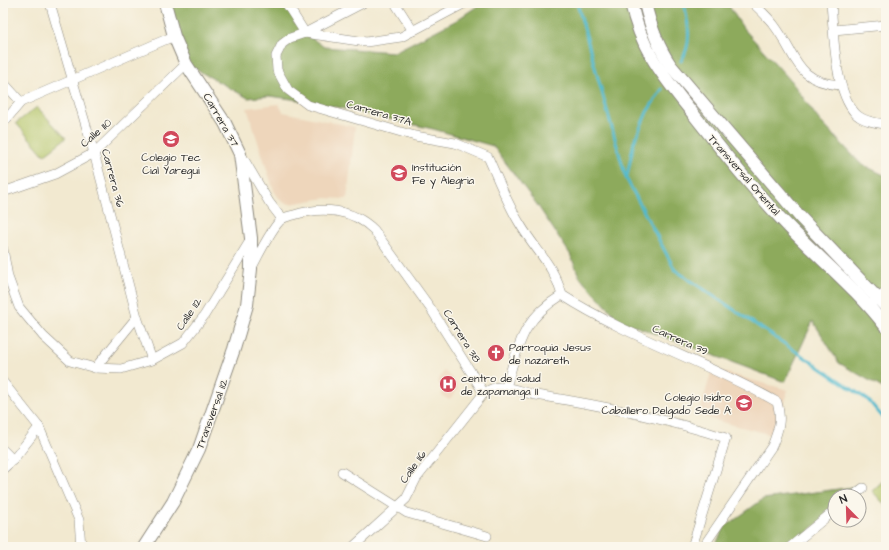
<svg xmlns="http://www.w3.org/2000/svg" width="889" height="550" font-family="'Architects Daughter',sans-serif">
<style>
.built{fill:#eed6bb}
.green{fill:#b2c467;stroke:#6e7849}
.forest{fill:#8daa5c;stroke:#5c6a44}
.lines{fill:none;stroke-linecap:round;stroke-linejoin:round}
.stream{stroke:#51bace;stroke-width:3}
.street-casing{stroke:#8e8a7e;stroke-width:10}
.secondary-casing{stroke:#8e8a7e;stroke-width:14}
.street{stroke:#fff;stroke-width:9}
.secondary{stroke:#fff;stroke-width:12}
.labels{text-anchor:middle;dominant-baseline:central;stroke-width:3;stroke-linejoin:round;paint-order:stroke}
.street-label{font-size:11px;fill:#2b2b2b;stroke:#fbf7ec}
.poi-label{font-size:11px;fill:#2b2b2b;stroke:#fbf7ec;text-anchor:start}
</style>
<rect width="100%" height="100%" fill="#fbf7ec"/>
<filter id="ink" filterUnits="userSpaceOnUse"><feTurbulence type="fractalNoise" baseFrequency=".025" numOctaves="2"/><feDisplacementMap in="SourceGraphic" scale="8" xChannelSelector="R" yChannelSelector="G"/><feConvolveMatrix kernelMatrix="1 2 1 2 8 2 1 2 1" color-interpolation-filters="sRGB"/></filter>
<filter id="wash" filterUnits="userSpaceOnUse"><feTurbulence type="fractalNoise" baseFrequency=".012" numOctaves="4" result="noise"/><feDisplacementMap in="SourceGraphic" scale="16" xChannelSelector="R" yChannelSelector="G"/><feGaussianBlur stdDeviation="0.9" result="paint"/><feColorMatrix in="noise" values="0 0 0 0 0 0 0 0 0 0 0 0 0 0 0 0 0 1.4 0 .05"/><feComposite in="paint" operator="in"/></filter>
<g filter="url(#wash)">
<rect width="100%" height="100%" fill="#f2e9d0"/>
<g class="built">
<path d="M279,104l4,8 72,15 -8,72 -22,-1 -35,6 -8,-2 -8,-11 -27,-83z"/>
<path d="M712,369l76,21 -12,46 -77,-20z"/>
<path d="M444,371l8,7 6,11 -9,11 -8,-5 5,-8 -9,-5z"/>
</g>
<g class="green">
<path d="M37,107l29,31 -22,17 -28,-32z"/>
<path d="M886,478v28l-14,-15z"/>
</g>
<g class="forest">
<path d="M165,3h120l20,30 19,14 70,5 61,-31 27,-18h245l16,25 48,53 28,39 42,44 25,12v214l-47,-27 -26,-42 -28,61 -166,-62 -40,-44 -9,-22 -32,-48 -45,-60 -60,-17 -119,-27 -45,-6 -21,2 -62,-34z"/>
<path d="M861,486l-11,10h-15v13l-45,38h-76l11,-20 38,-28z"/>
</g>
<g class="lines">
<g class="stream">
<path d="M577,3l49,175 49,92 193,130 18,21"/>
<path d="M681,61c12,-18 7,-38 3,-58"/>
<path d="M627,176l7,-34 13,-30 15,-23"/>
</g>
</g>
</g>
<g filter="url(#ink)">
<g class="lines">
<defs>
<g id="street">
<path d="M50,3l44,150 43,164 15,43"/>
<path d="M286,3l19,30"/>
<path d="M363,3l-58,30 -15,5 -8,6 -6,12 1,14 11,20 20,15 107,31 40,7 33,14c10,22 19,46 32,67 16,27 33,40 42,71"/>
<path d="M395,3l18,28"/>
<path d="M753,3c7,7 15,14 21,22 23,30 21,57 66,60"/>
<path d="M831,3c3,31 3,86 24,110 7,8 21,10 31,11"/>
<path d="M834,30l52,-5"/>
<path d="M305,33l61,9 35,-5 64,-34"/>
<path d="M3,82l18,20"/>
<path d="M3,123l18,-21 153,-66"/>
<path d="M242,156l27,46 13,17"/>
<path d="M3,192l52,-18 39,-21 92,-89"/>
<path d="M3,249l5,28 11,30 24,29 27,25 25,7 26,1 31,-9 31,-17 21,-27 47,-77"/>
<path d="M251,269c6,-11 22,-44 31,-50 3,-2 8,-3 12,-4 28,-9 59,-6 80,15l57,79 53,84"/>
<path d="M562,295c67,43 145,67 215,107 5,17 2,27 -5,44l-69,101"/>
<path d="M873,302l13,-10"/>
<path d="M95,368l42,-51"/>
<path d="M3,382l36,45 40,93 2,27"/>
<path d="M506,387c13,-42 15,-67 56,-92"/>
<path d="M3,450l10,10"/>
<path d="M3,469l10,-9 26,-33"/>
<path d="M342,472l65,41 80,23"/>
<path d="M853,496l10,-8"/>
<path d="M353,547l53,-48 10,-20 68,-86c4,-2 9,-6 14,-6 13,-1 25,6 38,8 64,10 128,23 190,43l-34,109"/>
<path d="M790,547l45,-37"/>
</g>
<g id="secondary">
<path d="M631,3c10,48 34,75 63,112 30,38 61,77 95,112 32,33 69,63 97,100"/>
<path d="M645,3c5,22 13,44 26,63l130,152 85,89"/>
<path d="M144,547l29,-45 26,-53 35,-100 13,-44 4,-36v-31l-11,-84 -15,-31 -39,-59 -12,-28 -9,-33"/>
</g>
</defs>
<use href="#street" class="street-casing"/>
<use href="#secondary" class="secondary-casing"/>
<use href="#street" class="street"/>
<use href="#secondary" class="secondary"/>
</g>
</g>
<defs>
<symbol id="school-disc" viewBox="-11 -11 22 22"><circle r="9.5" fill="#d1495b" stroke="#fbf7ec"/><path d="M0-5L7-2L0 1L-7-2ZM-4 1L0 2.5L4 1V4Q0 6-4 4Z" fill="#fff"/></symbol>
<symbol id="church-disc" viewBox="-11 -11 22 22"><circle r="9.5" fill="#d1495b" stroke="#fbf7ec"/><path d="M-1.2-6h2.4v3.5h3.3v2.4h-3.3V6h-2.4V-.1h-3.3v-2.4h3.3Z" fill="#fff"/></symbol>
<symbol id="hospital-disc" viewBox="-11 -11 22 22"><circle r="9.5" fill="#d1495b" stroke="#fbf7ec"/><path d="M-5-5h3v3.5h4V-5h3V5h-3V1.5h-4V5h-3Z" fill="#fff"/></symbol>
</defs>
<g fill-rule="evenodd">
<use href="#school-disc" x="161" y="129" width="20" height="20"/>
<use href="#school-disc" x="389" y="163" width="20" height="20"/>
<use href="#church-disc" x="486" y="343" width="20" height="20"/>
<use href="#hospital-disc" x="438" y="374" width="20" height="20"/>
<use href="#school-disc" x="734" y="393" width="20" height="20"/>
</g>
<g class="labels">
<g class="street-label">
<text transform="translate(379 113) rotate(16)">Carrera 37A</text>
<text transform="translate(221 120) rotate(60)">Carrera 37</text>
<text transform="translate(96 133) rotate(-41)">Calle 110</text>
<text transform="translate(744 175) rotate(49)">Transversal Oriental</text>
<text transform="translate(113 178) rotate(75)">Carrera 36</text>
<text transform="translate(189 314) rotate(-56)">Calle 112</text>
<text transform="translate(462 336) rotate(58)">Carrera 38</text>
<text transform="translate(680 340) rotate(24)">Carrera 39</text>
<text transform="translate(212 414) rotate(-70)">Transversal 112</text>
<text transform="translate(413 467) rotate(-55)">Calle 116</text>
</g>
<g class="poi-label">
<text x="171" y="157" text-anchor="middle">Colegio Tec<tspan x="171" dy="13">Cial Yaregui</tspan></text>
<text x="412" y="167">Institución<tspan x="412" dy="13">Fe y Alegria</tspan></text>
<text x="509" y="347">Parroquia Jesus<tspan x="509" dy="13">de nazareth</tspan></text>
<text x="461" y="378">centro de salud<tspan x="461" dy="13">de zapamanga II</tspan></text>
<text x="731" y="397" text-anchor="end">Colegio Isidro<tspan x="731" dy="13">Caballero Delgado Sede A</tspan></text>
</g>
</g>
<rect width="889" height="550" fill="none" stroke="#fbf7ec" stroke-width="16"/>
<g transform="translate(847 508) rotate(337)"><circle r="19" fill="#fbf7ec" stroke="#a8a59f"/>
<path d="M0-3L7 15L0 10L-7 15Z" fill="#d1495b"/>
<text y="-6" font-size="11" font-weight="bold" text-anchor="middle" fill="#2b2b2b">N</text>
</g>
</svg>
